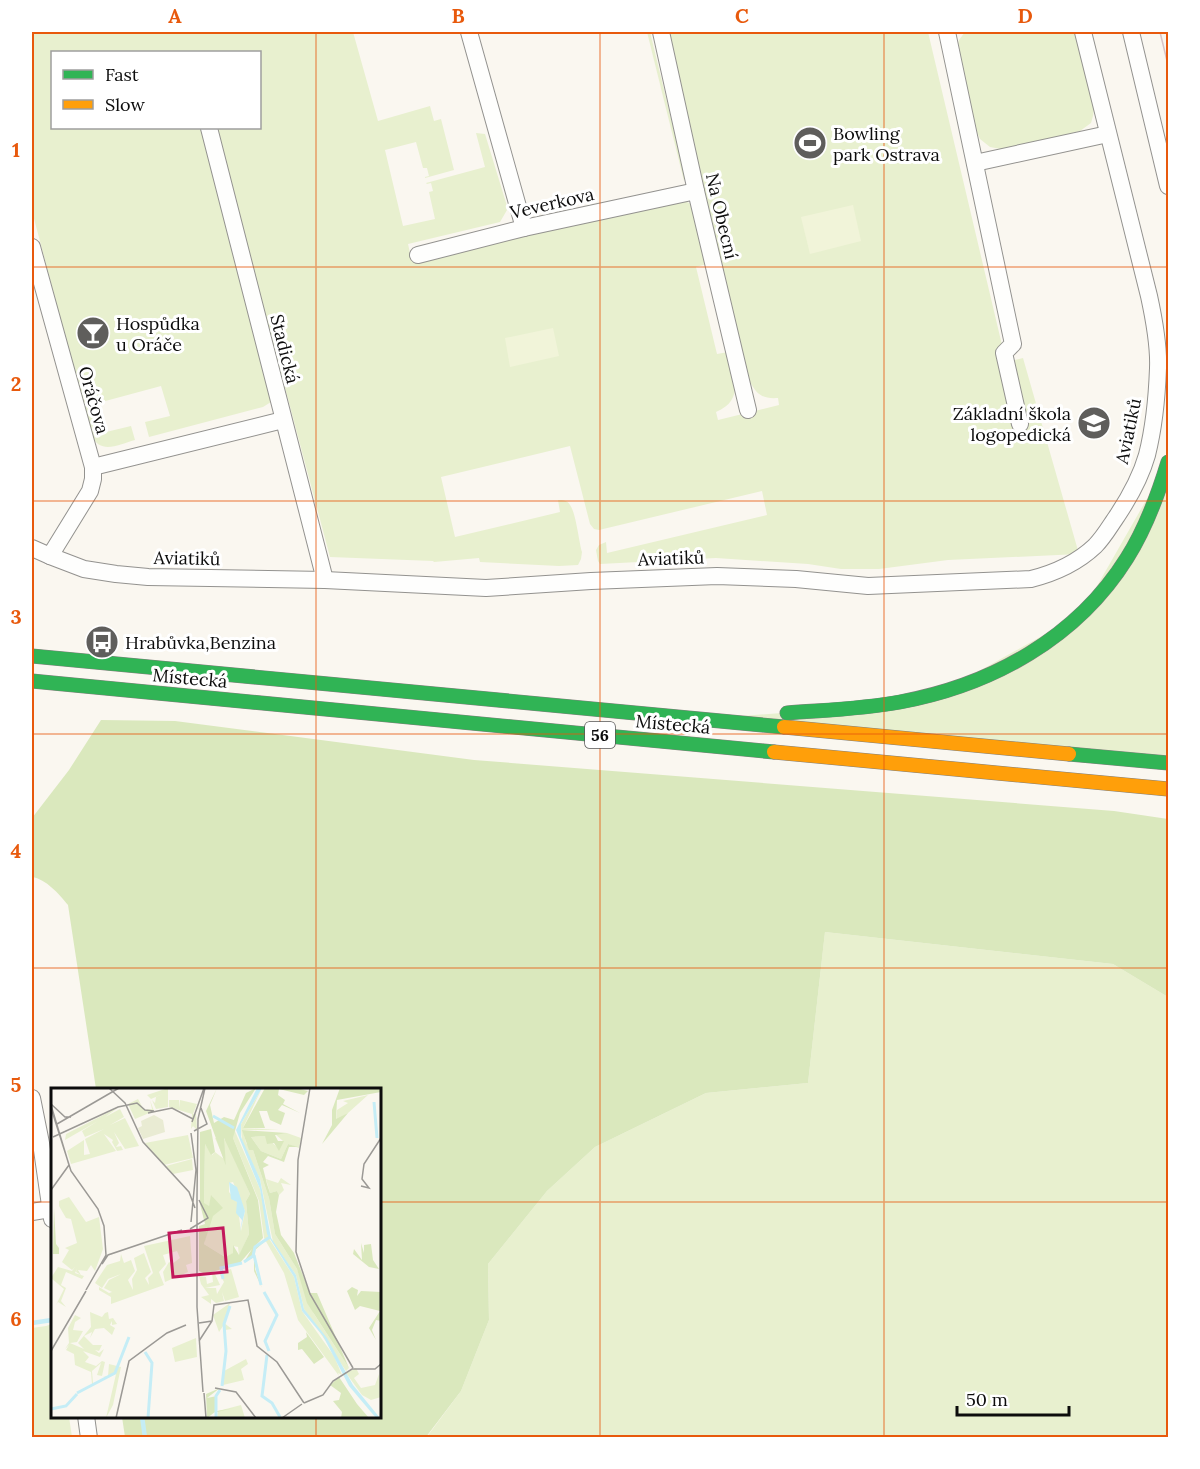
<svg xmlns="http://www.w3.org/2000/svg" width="1200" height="1469" font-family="Lora,serif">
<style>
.green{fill:#e8f0cf}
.forest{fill:#dae8bd}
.pitch{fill:#f1f4d9}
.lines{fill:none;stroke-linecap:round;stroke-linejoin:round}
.stream{stroke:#c5edf6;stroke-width:4.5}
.street-casing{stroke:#93928f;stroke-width:18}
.fast-casing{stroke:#807f7c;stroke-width:15}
.slow-casing{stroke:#807f7c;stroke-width:15}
.street{stroke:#fefefd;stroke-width:16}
.fast{stroke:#30b455;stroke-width:14}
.slow{stroke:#ff9f0a;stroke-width:14}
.tram{stroke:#d7c4c7;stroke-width:1.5}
.grid{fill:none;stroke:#e8590c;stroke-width:1.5;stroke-opacity:0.55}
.labels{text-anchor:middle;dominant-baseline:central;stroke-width:6;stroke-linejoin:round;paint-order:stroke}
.shield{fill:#fff;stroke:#555;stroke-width:1.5}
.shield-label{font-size:16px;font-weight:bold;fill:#0c0c0c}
.poi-label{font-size:18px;fill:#0c0c0c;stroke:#fff;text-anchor:start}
.street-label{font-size:18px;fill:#0c0c0c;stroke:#fff}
.inset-river{fill:none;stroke:#c5edf6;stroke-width:3}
.inset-road{fill:none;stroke:#9b9995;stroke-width:1.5}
.view{fill:#c2185b;fill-opacity:0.15;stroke:#c2185b;stroke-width:3}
.inset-edge{fill:none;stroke:#0c0c0c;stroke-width:3}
.neatline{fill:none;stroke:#e8590c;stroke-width:2}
.grid-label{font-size:20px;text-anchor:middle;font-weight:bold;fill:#e8590c}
</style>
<rect width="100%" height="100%" fill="#faf7f0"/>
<g class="green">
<path d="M32,32h321l25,89 52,-15 4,15 7,-2 13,51 -29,8v-1l4,-1 -2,-8h-4l-7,-26 -31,8 18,76 32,-7 -6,-27 4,-1 -2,-8 -4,1 -1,-1 59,-16 -9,-34 9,1 22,72v4l-7,12 -92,22 4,18 266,-62 7,1 6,3 16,60 -11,3 21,87 11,-2c6,24 17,48 -12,60l2,8 61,-15 -1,-7c-15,1 -21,-3 -28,-16l-85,-350h263l78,330 17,-4 56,196 -131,6 -69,9h-38l-33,-5 -92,-6 -116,6 -2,-3 -2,-11 3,-5 7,-3 1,11 160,-38 -5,-24 -163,39 -5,-1 -4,-5 -20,-78 -129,31 14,60 105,-25 -2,-12c5,0 9,0 12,5 6,8 9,37 12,47l-1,7 -3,6 -19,1 -79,-4 -1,-4 -45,4 -1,-1 -103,-4 -114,-429h44v-76h-208v76h149l70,274 -8,5 -114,30 -4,-15 25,-6 -9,-30 -63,17 8,29 25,-6 4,14c-18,5 -34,15 -44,-5l-59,-224z"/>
<path d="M647,32h3l35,144 -1,5z"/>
<path d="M965,32h111l18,77 -1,7 -2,7 -11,8 -74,19 -16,-3 -10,-8 -4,-9 -19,-84 2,-6z"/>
<path d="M1168,462v299l-467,-42 159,-12 87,-18 134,-75z"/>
<path d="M825,932l288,32 55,33v440l-742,1 35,-47 28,-71 -1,-56 59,-73 48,-44 111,-54 102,-10z"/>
<path d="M52,1324v92l17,1 3,20h-40v-109l14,-2z"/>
</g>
<path class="forest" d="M101,720l74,1 299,39 640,51 54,8v178l-55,-33 -288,-32 -17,151 -102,10 -111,54 -48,44 -59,73 1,56 -28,71 -35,46h-301l-3,-20 258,-1v-326l-284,-1 -28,-184c-9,-11 -22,-26 -36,-28v-59l37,-48z"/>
<g class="pitch">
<path d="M853,205l8,36 -51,13 -9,-37z"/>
<path d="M553,328l6,28 -49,11 -5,-29z"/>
</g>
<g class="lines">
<g class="stream">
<path d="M32,1323l20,-3"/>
<path d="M142,1416l3,22"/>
</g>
<defs>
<g id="street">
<path d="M469,32l55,196"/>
<path d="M661,32l35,159 52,219"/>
<path d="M947,32l66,312 -9,9 16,71"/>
<path d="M1131,32l37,154"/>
<path d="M209,128l116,452"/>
<path d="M975,163l133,-29"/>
<path d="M32,247l61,220v12l-3,12 -40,65"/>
<path d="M418,255l106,-27 172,-37"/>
<path d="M93,467l190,-47"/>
<path d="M32,548l18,8 34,13 32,5 32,3 177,3 161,8 105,-7 126,-5 79,3 72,7 163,-7c24,-6 46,-16 64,-33 9,-9 15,-20 22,-30 12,-18 24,-40 30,-61 7,-28 10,-59 11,-87 1,-24 -4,-49 -9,-72l-66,-264"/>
<path d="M32,1098l9,45 11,76"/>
<path d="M32,1212l18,-3"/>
<path d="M86,1416l3,22"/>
</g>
<g id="fast">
<path d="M32,656l752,71"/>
<path d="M32,681l742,71"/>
<path d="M787,713c38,-3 76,-4 113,-11 92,-17 177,-64 227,-144 19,-30 31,-63 41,-96"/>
<path d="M1069,754l99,9"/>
</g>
<g id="slow">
<path d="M784,727l285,27"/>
<path d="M774,752l394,37"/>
</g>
</defs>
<use href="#street" class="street-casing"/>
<use href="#fast" class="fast-casing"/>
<use href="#slow" class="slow-casing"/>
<use href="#street" class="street"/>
<use href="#fast" class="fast"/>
<use href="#slow" class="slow"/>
<path class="tram" d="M1160,32l8,33"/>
</g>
<path class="grid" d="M316,32v1058M600,32v1406M884,32v1406M32,267h1136M32,501h1136M32,734h1136M32,968h1136M32,1202h20M380,1202h788M316,1416v22"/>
<defs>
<symbol id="stadium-disc" viewBox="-11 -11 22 22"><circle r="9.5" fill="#5f5e5c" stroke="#fff"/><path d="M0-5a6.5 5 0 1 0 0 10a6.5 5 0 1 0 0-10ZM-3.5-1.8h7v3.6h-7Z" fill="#fff"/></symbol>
<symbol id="bar-disc" viewBox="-11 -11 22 22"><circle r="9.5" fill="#5f5e5c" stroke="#fff"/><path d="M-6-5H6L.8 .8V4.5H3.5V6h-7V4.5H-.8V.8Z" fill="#fff"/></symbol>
<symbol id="school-disc" viewBox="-11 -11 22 22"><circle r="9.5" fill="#5f5e5c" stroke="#fff"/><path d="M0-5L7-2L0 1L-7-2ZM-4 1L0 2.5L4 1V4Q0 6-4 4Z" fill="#fff"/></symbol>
<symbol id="bus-disc" viewBox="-11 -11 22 22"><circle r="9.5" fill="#5f5e5c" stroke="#fff"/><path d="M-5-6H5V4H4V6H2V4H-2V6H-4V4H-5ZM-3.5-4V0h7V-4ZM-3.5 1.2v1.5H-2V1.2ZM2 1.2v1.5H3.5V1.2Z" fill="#fff"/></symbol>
</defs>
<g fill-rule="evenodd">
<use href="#stadium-disc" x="791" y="124" width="38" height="38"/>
<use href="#bar-disc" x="74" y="314" width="38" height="38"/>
<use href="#school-disc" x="1075" y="404" width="38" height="38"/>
<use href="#bus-disc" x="83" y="623" width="38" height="38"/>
</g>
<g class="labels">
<rect class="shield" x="585" y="722" width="30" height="26" rx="4.5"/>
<g class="shield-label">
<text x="600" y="735">56</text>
</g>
<g class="poi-label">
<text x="833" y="133">Bowling<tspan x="833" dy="21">park Ostrava</tspan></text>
<text x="116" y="323">Hospůdka<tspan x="116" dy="21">u Oráče</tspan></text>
<text x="1071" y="413" text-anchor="end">Základní škola<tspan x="1071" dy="21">logopedická</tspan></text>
<text x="125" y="642">Hrabůvka,Benzina</text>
</g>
<g class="street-label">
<text transform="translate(552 203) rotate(-13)">Veverkova</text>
<text transform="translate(722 216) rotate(77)">Na Obecní</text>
<text transform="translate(285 349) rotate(76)">Stadická</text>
<text transform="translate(94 400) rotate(74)">Oráčova</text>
<text transform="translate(1128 431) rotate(-78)">Aviatiků</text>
<text transform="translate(187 558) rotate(1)">Aviatiků</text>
<text transform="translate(671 558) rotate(-2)">Aviatiků</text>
<text transform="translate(190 678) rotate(5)">Místecká</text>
<text transform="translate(673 724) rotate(5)">Místecká</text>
</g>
</g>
<g transform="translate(51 1088)">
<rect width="330" height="330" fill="#faf7f0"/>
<path d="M117,0v19l-12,2 -4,-9 3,3 1,-6 9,-4 -14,6 -4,-4zM211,0l-19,40 36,2h-36l3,13 7,7 16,48 6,36 22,35 17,45 35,54 -3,3 -42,-62 -8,-34 -23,-33 -13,-63 -18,-36 -1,-19zM317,7l-20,18 -12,8 1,-11 11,-7 -5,-2zM87,11l6,11 8,-1 -2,-9 4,11 -19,8 -7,-15zM118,12h10l1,8v-8l17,4 -4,10h3l1,16 -4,-4 -2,3 1,-15 -23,-7zM68,19l-14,10 15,-8 4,8 -14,8 15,-7 14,28 -14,3 -11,-17 5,11 -3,4 5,-1 2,4 -6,1 -5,-9 1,-2 -9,-6 12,17 -45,13 -4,-13 17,-11v15l6,-1 -5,-15 19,-10 -19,8 -3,-6 16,-10 -33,19 1,-6zM183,41l26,60 10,51 24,37 8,34 32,45 8,19 -4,-2 1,3 -41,-56 -14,-47 -20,-35 -5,-37 -26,-63zM236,45l14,5 -2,10 -11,-4 -7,15 -20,-8 -10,-14 14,-1 13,12 5,-7 -8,-7zM137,47l5,23 -29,7 -19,-22zM164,50h3l3,11 1,2 4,15 -3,-27 3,1 24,54 -4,7 3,33 -10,22 -1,-9 -5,-1 1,7 -9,4 -21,-13 10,-44 -2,-4 -3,11 -5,-3 1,-60 7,11 3,-3 9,7zM182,94l12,29 -4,20 -4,-29 -8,-10v-9zM141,71l1,11 -20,4 -7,-8zM230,90l10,7 -10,-2 3,7 -5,5 -2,-4 -7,2 -4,-14 12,4zM18,109l17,25 13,-5 4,32 -8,22 -4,-6 -4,6 -9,-1 3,5 -5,-3 1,-3 -2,4 9,3 -2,3 -16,-7 -5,13 5,3 -5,13 5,6 -8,-5 -2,3 8,-16 -13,-11 7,-11 14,4 3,-4 -3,3 -10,-8 7,-12 -4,-2 12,-5 -6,-24 -5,-1 -7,-12v-5zM139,148l2,27 -6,2 2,7 -23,10 -2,-10 6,-10 3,2 8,-6 -3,-7 -14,4 3,9 -7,8 5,13 -53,19v-7l-12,-7v-3l10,6 3,-1 -8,-4 5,-8 12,-6 -13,5 -6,9 -7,-5 12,-18 13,-4 1,-7 3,9 7,-3 4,11 -7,9 5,10 -1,-11 5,-9 -3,-12 10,-5 7,19 -6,6 4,7 -1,-7 5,-5 -9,-27zM180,181l8,28 -14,4 -3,-9 2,9 -8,2 -5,-4v5l-10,-7 8,-2 -8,-11 -2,-8 7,1 1,7 6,-2 -1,-9 3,1 5,11 -15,3h11l1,6 7,-12 -5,-9zM179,215l-6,20 8,6 -7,1 -2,-4 -4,6 -6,-17zM39,224l12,5 3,-4 3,-1 1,7 4,-1 4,6 -5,1v-4l-2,4 5,3 -3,7 -8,-7 -9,1 -5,9 2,-6 -8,4 9,9h9l-3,6 -4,-1 4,3 5,-4 -4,8 -17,-6 6,6 -4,5 11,4 6,-5 3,1 -3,14 -5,-1 4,-12 -9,8 1,12 8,-1 -9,2 -1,-12 -16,-7 -1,-11 -8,-4 3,-5 -4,4 4,-6 -1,-15 7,-13 6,3 -6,4 -2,8 10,1 -6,11 -7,1 14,6 -6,-6 13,-16zM145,250l1,19 -22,5 -3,-14zM195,271l2,5 -7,5 3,11 -21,5 1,-14zM58,276l12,3 -8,38 -7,13 10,-44 -13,6 4,-3 -4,-1h5zM305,280l3,6 -5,4 7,10 14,-3 4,-11 2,23 -10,3 -9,-5 -16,-22zM190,317l4,13h-28l1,-7z" fill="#e8f0cf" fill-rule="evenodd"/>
<path d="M166,0l-7,17 4,18 10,-6 10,3 12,-27 10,-5 -16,25 -7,25 25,62 5,38 -7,7 8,-3 -10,9 2,10 -1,8 7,19 -8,-17v-14l-10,5 8,-13 -13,15 -34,10 -6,-3v-45l6,-2 -5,-20v-72l11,-3 4,23 -4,3 -6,-11 -1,59 5,3 2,-11 12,13 -10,8 -9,28 21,13 8,-4v-8l6,10 10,-21 -3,-33 4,-7 -26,-56 2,28 -20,-55zM214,0h31l12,3 -4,4 -25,-6 -1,6 7,5 -2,4 17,9 -18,-8 -4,5 7,3 -4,12 -11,-5 -3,-9h-8l6,17h-22zM289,0h41v4l-44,8 -1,19 12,-6 -26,31 10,-19v-15zM191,42l45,3 -12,2 3,6h6l-5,10 -5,-8 -7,1 -2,-8 -14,1 10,14 20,8 7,-15 10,3h-9l-5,15 -16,-6 -5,6 6,3 -6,3 4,16 3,9 7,-2 2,4 -3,17 5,23 13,18 16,40h7l32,75 -42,-65 -10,-34 -22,-35 -6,-36 -16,-48h-4zM3,120l2,36 3,4v6h-6zM310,155l3,10v-8l7,-1 2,16 6,9 -10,-2 -16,-13 1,-5 8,11zM301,199l6,3 -1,6 4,-5 20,1v29l-5,-1 -4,10 4,10 -7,-12 11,-17 -20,-5 -5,4 -8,-19zM255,244l18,25 -10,7 -12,-15 -4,1v-7l9,-6zM288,289l18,27 12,14h-28l1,-6 -9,-11 6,-1 2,-7 -11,-8zM169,300l-13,10 10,-2v15l17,-3 -17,4v6l-2,-6 -8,6 -1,-24z" fill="#dae8bd"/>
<path d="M103,27l9,5 2,12 -22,7 -5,-11 4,-2 -1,-5z" fill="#e9ebd3"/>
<path d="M206,0h5l-21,36v13l19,42 11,59 25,37 8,34 23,29 26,47 27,33h-4l-27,-32 -26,-50 -21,-25 -8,-34 -27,-43 -7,-45 -24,-59zM178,94l8,5 8,24 -5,21 2,-12 -6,-7 1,-11 -6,-3z" fill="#c5edf6"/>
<path class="inset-river" d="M323,14l3,36M162,28l21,12M203,167l7,30M193,174l9,-6 2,-9 15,-10M172,191l-2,-11 21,-5M213,204l13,23 -12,26 4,10M94,264l7,11 -4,55M216,267l-5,41 10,7 8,14M171,298l4,-35 -2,-27 6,-18M26,305l38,-20 14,-36M0,321l15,-3 11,-12M165,330v-22l4,-6"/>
<path class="inset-road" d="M58,0l16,15 18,39 46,50 6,16M259,0l-12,72 -2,92 14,42 43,74M0,16l14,13h6M0,17l18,60 -18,25M0,20l20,63 27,38 6,17 2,29 -20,35M97,25l24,-5 21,11M141,34l12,-34M6,36l62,-36M143,43l13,-7 -6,-16M140,45l5,37 -5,52M2,49l65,-30 19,-4 8,7 9,1M310,98l8,2 -7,-9 2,-15 17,-26M139,141l18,-11 -9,-18M51,176l6,-9 74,-25M148,235l13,-2 2,-16 34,-5 9,46 20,16 27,41M148,253l13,-20M0,263l35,-60M164,300l21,4 20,26M152,304l-6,-85v-111l1,-77 7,-31M153,305l2,25M253,315l19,-8 10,-14 19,-12h23l6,-5M65,330l13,-57 38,-28 19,-8M231,330l20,-14"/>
<path class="view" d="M172,140l4,44 -54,5 -4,-44z"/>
<rect width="330" height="330" class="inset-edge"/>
</g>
<rect width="1200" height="1469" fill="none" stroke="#ffffff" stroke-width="66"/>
<rect x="51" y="51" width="210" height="78" fill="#ffffff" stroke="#9e9e9e" stroke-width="1.5"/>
<rect x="63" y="70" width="30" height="9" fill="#30b455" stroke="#9e9e9e" stroke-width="1.5"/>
<text x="105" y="81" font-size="18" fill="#0c0c0c">Fast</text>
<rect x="63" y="100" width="30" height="9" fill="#ff9f0a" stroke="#9e9e9e" stroke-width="1.5"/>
<text x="105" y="111" font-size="18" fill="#0c0c0c">Slow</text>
<path d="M957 1406v9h112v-9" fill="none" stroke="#0c0c0c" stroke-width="3"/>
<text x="966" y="1406" font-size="18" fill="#0c0c0c" stroke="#ffffff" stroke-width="4.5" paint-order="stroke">50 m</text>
<rect x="33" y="33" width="1134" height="1403" class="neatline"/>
<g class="grid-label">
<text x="175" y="23">A</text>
<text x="458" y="23">B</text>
<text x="742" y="23">C</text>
<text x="1025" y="23">D</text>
<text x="16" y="157">1</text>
<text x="16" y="391">2</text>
<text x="16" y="624">3</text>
<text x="16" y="858">4</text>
<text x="16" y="1092">5</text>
<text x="16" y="1326">6</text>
</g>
</svg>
